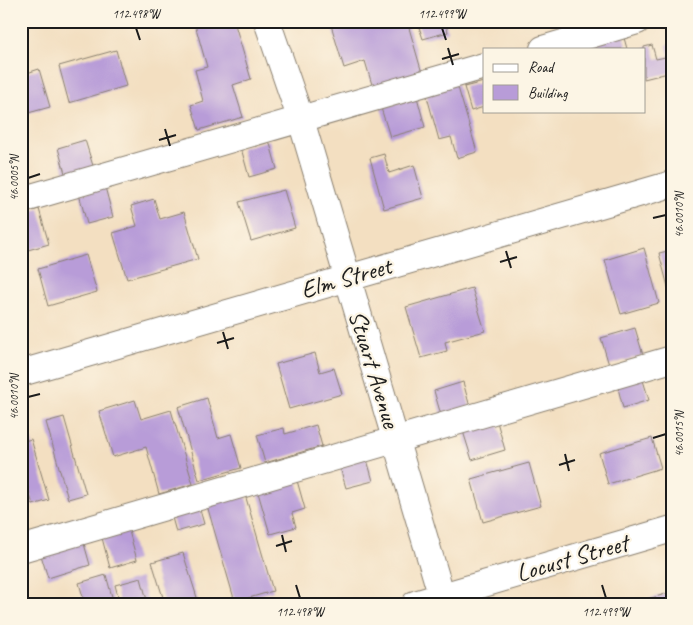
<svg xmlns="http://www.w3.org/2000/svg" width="693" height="625" font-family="Caveat,sans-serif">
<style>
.building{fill:#b89cd8}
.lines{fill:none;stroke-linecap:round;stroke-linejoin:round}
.minor-casing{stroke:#887e6e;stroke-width:28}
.minor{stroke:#fff;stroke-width:26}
.ticks{fill:none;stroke:#1c1c1c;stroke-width:2}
.labels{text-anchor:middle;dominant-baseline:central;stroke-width:4.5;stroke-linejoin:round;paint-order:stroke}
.street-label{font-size:25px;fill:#1c1c1c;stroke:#fcf5e5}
.neatline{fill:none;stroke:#1c1c1c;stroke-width:2}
.ticks-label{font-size:12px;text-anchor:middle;fill:#1c1c1c}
</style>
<rect width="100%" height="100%" fill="#fcf5e5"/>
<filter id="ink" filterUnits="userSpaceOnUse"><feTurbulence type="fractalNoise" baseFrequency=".02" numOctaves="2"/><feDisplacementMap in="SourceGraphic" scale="10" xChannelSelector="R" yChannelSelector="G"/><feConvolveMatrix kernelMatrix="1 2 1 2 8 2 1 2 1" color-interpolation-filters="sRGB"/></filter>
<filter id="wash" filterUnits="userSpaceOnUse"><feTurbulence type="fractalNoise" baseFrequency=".0096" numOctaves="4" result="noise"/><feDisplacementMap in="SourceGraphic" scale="20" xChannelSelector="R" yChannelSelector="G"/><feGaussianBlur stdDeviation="1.12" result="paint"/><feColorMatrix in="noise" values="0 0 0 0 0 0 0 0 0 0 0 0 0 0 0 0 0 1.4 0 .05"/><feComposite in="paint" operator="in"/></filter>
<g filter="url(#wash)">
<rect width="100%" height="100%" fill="#f3dfc1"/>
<g id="blocks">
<g class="building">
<path d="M194,21h40l17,58 -18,6 10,32 -44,13 -8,-25 12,-4 -8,-31 12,-3z"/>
<path d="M345,21h62l15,52 -49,15 -8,-27 -21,7 -13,-43z"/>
<path d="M417,21h28l3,11 -25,7z"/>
<path d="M623,34l4,15h-30l-2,-8z"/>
<path d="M672,43v29l-28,7v-32l8,-2 4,14 14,-3 -4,-11z"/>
<path d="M116,50l10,36 -57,17 -10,-37z"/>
<path d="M39,69l11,38 -29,8v-40z"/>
<path d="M484,82v25l-13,4 -7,-24z"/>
<path d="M457,84l20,68 -20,6 -6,-21 -12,3 -13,-47z"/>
<path d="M417,97l8,30 -35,10 -9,-29z"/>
<path d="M85,140l9,29 -28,8 -8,-29z"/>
<path d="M269,140l8,29 -28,8 -8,-29z"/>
<path d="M384,154l5,19 25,-8 9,33 -39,11 -14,-51z"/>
<path d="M105,187l8,30 -26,7 -8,-30z"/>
<path d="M284,190l11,38 -44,13 -12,-39z"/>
<path d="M154,199l6,20 24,-7 14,47 -71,20 -14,-46 24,-7 -6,-20z"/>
<path d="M39,209l10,35 -28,8v-38z"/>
<path d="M644,248l15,55 -38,11 -16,-54z"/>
<path d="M672,250v47l-1,1 -12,-45z"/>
<path d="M86,255l11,37 -49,14 -10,-37z"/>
<path d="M472,288l13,43 -40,11 2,9 -26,7 -15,-51z"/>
<path d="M635,328l8,27 -34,10 -8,-27z"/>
<path d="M315,353l5,19 14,-4 8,26 -53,15 -13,-45z"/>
<path d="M642,377l7,23 -26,8 -6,-24z"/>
<path d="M463,382l7,25 -29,8 -7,-24z"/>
<path d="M207,398l11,40 13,-4 10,34 -42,12 -21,-73z"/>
<path d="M135,400l6,19 30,-9 22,74 -34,10 -13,-47 -33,10 -14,-46z"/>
<path d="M64,417l22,77 -18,5 -22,-77z"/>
<path d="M496,418l9,32 -33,10 -10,-32z"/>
<path d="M316,425l6,21 -57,17 -8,-28 27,-7 1,6z"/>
<path d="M652,438l9,30 -53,16 -9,-31z"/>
<path d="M31,439l18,61 -16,5 -12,-40v-23z"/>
<path d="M366,456l7,25 -27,7 -7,-24z"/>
<path d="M529,463l12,43 -58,16 -12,-43z"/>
<path d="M296,477l9,32 -13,4 4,14 -26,7 -13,-45z"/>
<path d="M244,491l29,100 -38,11 -29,-100z"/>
<path d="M199,506l5,18 -28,8 -5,-18z"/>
<path d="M129,531l8,29 -27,8 -8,-30z"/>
<path d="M83,540l7,25 -42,13 -8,-26z"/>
<path d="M183,553l16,51h-34l-13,-42z"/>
<path d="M106,575l8,29h-29l-6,-21z"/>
<path d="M141,578l7,26h-28l-5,-19z"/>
<path d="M669,593l3,11h-34v-2z"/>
</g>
</g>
</g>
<g filter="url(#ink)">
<use href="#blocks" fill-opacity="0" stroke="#887e6e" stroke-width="1"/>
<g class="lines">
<defs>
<g id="minor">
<path d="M267,21l34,99 143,484"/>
<path d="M543,49l94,-28"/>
<path d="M21,200l463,-134"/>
<path d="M21,373l651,-189"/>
<path d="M21,549l651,-190"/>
<path d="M415,604l257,-75"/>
</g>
</defs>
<use href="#minor" class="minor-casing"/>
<use href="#minor" class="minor"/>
</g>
</g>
<path class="ticks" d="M136,28l4,12M442,28l4,12M448,48l5,17M442,59l17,-5M165,129l5,17M159,140l17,-5M28,178l12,-4M653,218l13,-3M506,251l5,17M500,262l17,-5M223,332l5,17M217,343l17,-5M28,397l12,-3M653,438l13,-4M565,454l4,17M559,465l16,-5M282,535l4,17M276,546l16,-5M296,585l4,13M602,585l4,13"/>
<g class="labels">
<g class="street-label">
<text transform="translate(346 278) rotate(-16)">Elm Street</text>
<text transform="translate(374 369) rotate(73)">Stuart Avenue</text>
<text transform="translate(572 558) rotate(-16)">Locust Street</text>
</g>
</g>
<rect width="693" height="625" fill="none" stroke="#fcf5e5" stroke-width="55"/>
<rect x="483" y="48" width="162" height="65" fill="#fcf5e5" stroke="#a29e95"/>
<rect x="493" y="64" width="25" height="8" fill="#ffffff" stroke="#a29e95"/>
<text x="528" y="72" font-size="15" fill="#1c1c1c">Road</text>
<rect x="493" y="85" width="25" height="15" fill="#b89cd8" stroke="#a29e95"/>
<text x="528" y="98" font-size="15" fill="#1c1c1c">Building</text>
<rect x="28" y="28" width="638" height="570" class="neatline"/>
<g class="ticks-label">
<text x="136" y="18">112.498°W</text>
<text x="442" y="18">112.499°W</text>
<text transform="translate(14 178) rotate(-90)" y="4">46.0005°N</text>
<text transform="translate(679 215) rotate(-90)" y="4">46.0010°N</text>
<text transform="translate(14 397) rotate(-90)" y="4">46.0010°N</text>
<text transform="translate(679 434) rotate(-90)" y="4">46.0015°N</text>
<text x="300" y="616">112.498°W</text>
<text x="606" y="616">112.499°W</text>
</g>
</svg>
